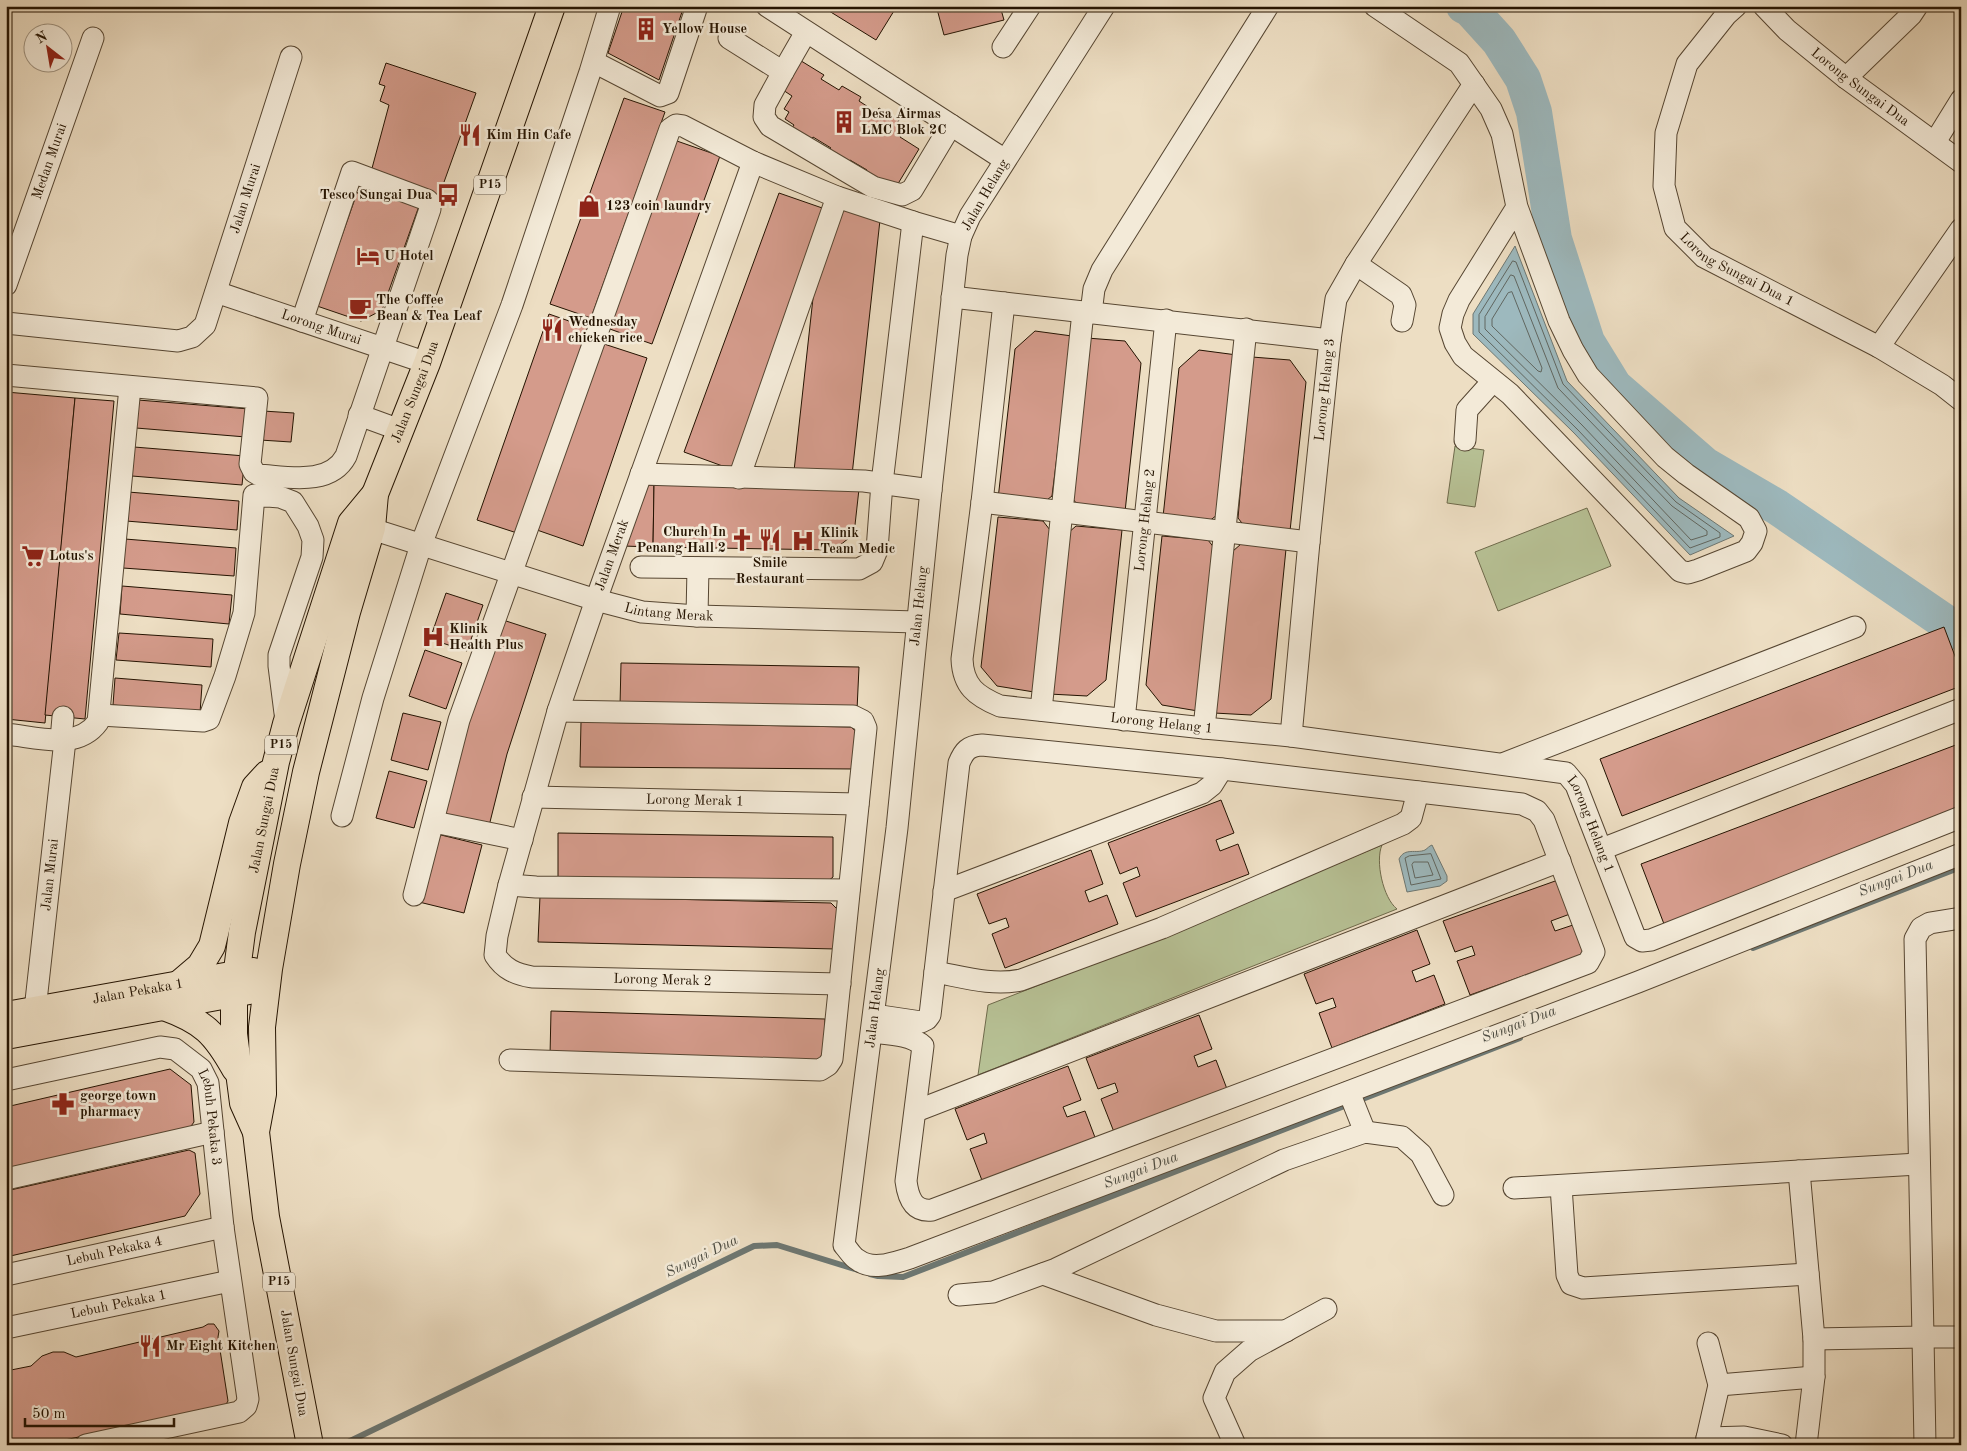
<svg xmlns="http://www.w3.org/2000/svg" width="1967" height="1451" font-family="'Old Standard TT',serif">
<style>
.green{fill:#b7c195;stroke:#6e6a4b}
.water{fill:#9db9be;stroke:#6d7772}
.lines{fill:none;stroke-linecap:round;stroke-linejoin:round}
.shore{stroke:#606660;stroke-width:1}
.stream{stroke:#6d7772;stroke-width:6}
.river{stroke:#9db9be;stroke-width:36}
.building{fill:#d49b8b;stroke:#241301}
.minor-casing{stroke:#564632;stroke-width:23}
.major-casing{stroke:#241301;stroke-width:28}
.minor{stroke:#f3ead8;stroke-width:21}
.major{stroke:#eddec3;stroke-width:26}
.labels{text-anchor:middle;dominant-baseline:central;stroke-width:5;stroke-linejoin:round;paint-order:stroke}
.shield{fill:#f3ead8;stroke:#625442;stroke-width:1}
.shield-label{font-size:12px;font-weight:bold;fill:#241301}
.poi-label{font-size:14px;font-weight:bold;fill:#241301;stroke:#f3ead8;text-anchor:start}
.street-label{font-size:14px;fill:#241301;stroke:#f3ead8}
.water-label{font-size:15px;font-style:italic;fill:#4e4d43;stroke:#f3ead8}
</style>
<rect width="100%" height="100%" fill="#eddec3"/>
<filter id="stains"><feTurbulence type="fractalNoise" baseFrequency=".004" numOctaves="4"/><feColorMatrix values="0 0 0 0 .2 0 0 0 0 .09 0 0 0 0 .02 0 0 0 .5 -.17"/></filter>
<radialGradient id="worn" r=".72"><stop offset=".6" stop-color="#630" stop-opacity="0"/><stop offset="1" stop-color="#630" stop-opacity=".3"/></radialGradient>
<g class="green">
<path d="M1455,446l29,4 -9,57 -28,-4z"/>
<path d="M1587,508l24,58 -113,45 -23,-59z"/>
<path d="M1382,845c-7,16 1,53 15,64l-419,166 10,-70 179,-70z"/>
</g>
<g class="water">
<path d="M1515,246l52,135 112,117 55,38 -44,19 -116,-122 -101,-99v-20z"/>
<path d="M1432,845l15,31v5l-7,5 -33,6 -8,-33c6,-12 17,-5 26,-9 3,-2 4,-4 7,-5z"/>
</g>
<g class="lines">
<g class="shore">
<path d="M1513,261l3,1 47,122 113,118 44,31v4l-30,11 -112,-118 -99,-98v-17z"/>
<path d="M1511,275l3,1 44,112 114,118 35,25v4l-16,5 -109,-115 -97,-96v-12z"/>
<path d="M1512,292l30,76 -1,4 -3,-1 -46,-45v-7l16,-26z"/>
<path d="M1431,854l10,25 -30,6 -6,-27 4,-2z"/>
<path d="M1414,862h14l5,13 -18,3 -3,-13z"/>
</g>
<g class="stream">
<path d="M1753,948l208,-81"/>
<path d="M870,1274l8,2 25,1 617,-239"/>
<path d="M339,1445l9,-3 406,-196 23,-1 81,25"/>
</g>
<path class="river" d="M1464,6l6,3 29,32 24,38 11,33 20,127 33,103 27,44 91,79 72,42 184,126"/>
</g>
<g class="building">
<path d="M624,6h60l-25,74 -51,-27z"/>
<path d="M821,6h76l-21,34z"/>
<path d="M947,6h53l4,14 -60,15 -7,-26z"/>
<path d="M798,59l26,16 -3,4 18,11 3,-4 19,11 -2,4 17,11 3,-4 20,12 -3,5 8,5 -4,7 19,12 -23,38 -32,-13 3,-4 -17,-10 -2,3 -20,-12 3,-3 -18,-11 -2,3 -19,-12 2,-3 -9,-6 4,-7 -5,-3 8,-13 -12,-8z"/>
<path d="M386,63l90,30 -37,103 -68,-24 18,-67 -9,-4 5,-15 -6,-2z"/>
<path d="M624,98l41,14 -74,206 -41,-14z"/>
<path d="M674,140l46,16 -68,188 -45,-16z"/>
<path d="M365,188l54,18 -37,104 -21,11 -44,-15 40,-113z"/>
<path d="M779,193l49,17 -93,255 -7,3 -44,-16z"/>
<path d="M846,209l34,11 -28,255 -58,-4 20,-182 27,-77z"/>
<path d="M549,314l40,14 -72,205 -40,-13z"/>
<path d="M1035,331l37,5 -20,160 -9,7 -45,-4 17,-150z"/>
<path d="M1087,338l38,3 16,22 -16,149 -45,-4 -7,-9z"/>
<path d="M601,343l46,15 -64,188 -46,-16z"/>
<path d="M1199,350l38,5 -20,160 -9,7 -45,-5 16,-149z"/>
<path d="M1252,357l38,3 16,22 -16,149 -45,-4 -7,-9z"/>
<path d="M6,392l69,6 -30,325 -39,-4z"/>
<path d="M75,398l39,3 -29,318 -40,-4z"/>
<path d="M138,400l111,9 -3,28 -110,-9z"/>
<path d="M263,411l31,2 -3,29 -31,-2z"/>
<path d="M134,447l111,9 -3,29 -110,-9z"/>
<path d="M645,485h9l-1,62 -30,-1z"/>
<path d="M654,485l205,4 -5,45 -20,16 -181,-3z"/>
<path d="M128,492l111,9 -2,29 -111,-9z"/>
<path d="M998,517l45,4 7,9 -16,162 -37,-6 -16,-19z"/>
<path d="M1076,526l46,4 -16,150 -19,16 -38,-2 19,-161z"/>
<path d="M1162,536l46,4 7,9 -17,162 -36,-6 -16,-20z"/>
<path d="M125,539l111,9 -2,28 -111,-8z"/>
<path d="M1241,544l45,5 -15,150 -20,16 -37,-2 19,-162z"/>
<path d="M122,586l110,9 -3,29 -109,-10z"/>
<path d="M446,593l37,12 -16,46 -37,-12z"/>
<path d="M503,620l43,14 -39,120 -18,72 -41,-9 -4,-7 20,-78z"/>
<path d="M1944,627l17,45v14l-339,130 -22,-57z"/>
<path d="M119,633l94,6 -2,28 -95,-7z"/>
<path d="M425,650l37,13 -16,46 -37,-13z"/>
<path d="M621,663l238,4 -2,43 -237,-4z"/>
<path d="M115,678l87,7 -2,28 -87,-8z"/>
<path d="M403,713l38,9 -13,48 -37,-10z"/>
<path d="M581,722l270,5 8,7 -4,35 -275,-2z"/>
<path d="M1961,743v68l-297,113 -23,-60z"/>
<path d="M389,771l38,10 -13,47 -38,-10z"/>
<path d="M1221,800l13,33 -18,7 4,11 18,-7 11,30 -113,43 -13,-34 17,-7 -3,-9 -17,7 -12,-31z"/>
<path d="M558,833l275,4v40l-6,5 -269,-4z"/>
<path d="M437,834l45,11 -18,68 -45,-11z"/>
<path d="M1091,850l12,34 -18,7 4,11 18,-7 11,29 -113,44 -13,-34 17,-7 -3,-9 -17,6 -12,-30z"/>
<path d="M1558,880l12,34 -19,7 4,10 18,-6 11,29 -114,41 -13,-34 18,-6 -3,-9 -17,6 -12,-31z"/>
<path d="M540,896l291,7 6,6 -1,40 -298,-7z"/>
<path d="M1417,930l13,34 -18,7 4,11 18,-7 11,29 -113,44 -13,-35 17,-6 -3,-9 -17,6 -12,-30z"/>
<path d="M551,1011l274,8 -1,36 -9,8 -265,-7z"/>
<path d="M1199,1015l13,34 -18,7 4,11 18,-7 11,29 -113,43 -13,-33 17,-7 -3,-9 -17,6 -12,-31z"/>
<path d="M1068,1066l13,34 -18,7 4,10 18,-6 11,29 -113,43 -13,-34 17,-6 -3,-10 -17,7 -12,-31z"/>
<path d="M170,1069l21,16 3,37 -8,11 -180,40v-66z"/>
<path d="M189,1150l6,3 5,41 -15,22 -179,41v-66z"/>
<path d="M208,1324h6l5,7 -1,6 10,64 -3,5 -184,39h-35v-74l25,-5 11,-10 11,-4h11l12,5 127,-30z"/>
</g>
<g class="lines">
<defs>
<g id="minor">
<path d="M767,6l238,154"/>
<path d="M1104,6l-134,210 -9,20 -4,19 -26,235 -34,338 -53,417c4,4 8,12 14,15 15,11 35,3 52,-2l728,-276 323,-128"/>
<path d="M1375,6l84,57 32,46 11,25 15,73 42,114 14,29 15,25 77,82 21,17 63,44 7,13 -4,12 -6,8 -48,19 -10,3 -8,-2 -170,-177 -47,-38 -8,-13 -5,-15 3,-14 6,-14 58,-93"/>
<path id="s1" d="M1736,6l-10,9 -39,49 -21,69 -2,53 11,42 29,29 175,90 63,38 19,15"/>
<path id="s2" d="M1764,6l23,24 59,48 115,84"/>
<path d="M729,38l54,34 23,-40"/>
<path d="M1003,47l27,-41"/>
<path d="M594,62l66,34 8,-3 29,-87"/>
<path d="M783,72l-18,33 -1,12 6,9 103,61 29,8 10,-5 39,-65"/>
<path d="M1846,78l65,-63 6,-9"/>
<path d="M1935,142l26,-42"/>
<path id="s3" d="M753,162l-157,438 -38,111 -49,174 -12,51 -2,19c9,14 20,19 37,22l308,7"/>
<path d="M1356,264l45,31 4,10 -3,16"/>
<path id="s4" d="M6,285l87,-247"/>
<path id="s5" d="M216,292l211,71"/>
<path d="M952,297l378,43"/>
<path id="s6" d="M1004,303l-22,199 -20,157c1,27 14,37 38,47l204,22 87,8 275,37 10,12 59,152 7,4 9,-1 310,-123"/>
<path d="M1091,313l3,-24 8,-19 166,-264"/>
<path id="s7" d="M6,323l172,18 14,-4 13,-12 86,-268"/>
<path d="M1879,347l82,-118"/>
<path d="M6,375l251,23 -7,66 4,8 5,3c30,2 71,11 87,-19l84,-247v-6l-3,-3 -75,-28 -50,149"/>
<path d="M359,415l41,15"/>
<path d="M1465,440l2,-30 26,-29"/>
<path d="M641,474l223,7 67,9"/>
<path d="M739,478l98,-281"/>
<path d="M982,502l327,40"/>
<path id="s8" d="M356,524l240,76 46,12 55,4 220,6"/>
<path d="M641,567l218,2 13,-7 5,-12 5,-67 31,-261 48,14"/>
<path d="M697,616l1,-48"/>
<path d="M1041,710l42,-398"/>
<path d="M100,715l103,6 6,-2 16,-43 19,-63 10,-118 26,2 13,5 15,24 5,14 -1,17 -33,98v11l7,55"/>
<path id="s9" d="M1124,720l42,-400"/>
<path d="M1204,728l42,-399"/>
<path d="M6,734c31,3 71,17 92,-12l32,-335"/>
<path id="s10" d="M1291,736l18,-194 21,-202 6,-41 20,-35 118,-180"/>
<path d="M61,740l2,-23"/>
<path d="M1505,763l350,-136"/>
<path id="s11" d="M533,797l325,7"/>
<path d="M342,816l31,-118 48,-153 91,-240 78,-233 20,-66"/>
<path d="M434,822l88,18"/>
<path d="M1602,849l359,-140"/>
<path d="M509,885l27,2 313,3"/>
<path d="M944,891l258,-98 10,-8 10,-16"/>
<path d="M414,895l45,-175 211,-591 6,-4 7,1 70,36 84,35 76,25"/>
<path d="M935,972c28,5 57,14 86,8l141,-52 241,-104 8,-6 7,-26"/>
<path id="s12" d="M35,1010l30,-270"/>
<path d="M872,1032c15,2 39,2 51,14l-17,135c2,16 7,31 26,29l656,-247 6,-11 -50,-132 -7,-9 -15,-7 -300,-35 -240,-24c-14,1 -18,6 -23,18l-29,252 -3,4 -6,3 -47,-7"/>
<path d="M510,1060l310,10 8,-5 4,-6 34,-331 -3,-7 -10,-5 -295,-5"/>
<path id="s13" d="M6,1080l154,-33 15,2 26,20 7,14 15,144 25,172 -2,7 -7,6 -153,33"/>
<path d="M1349,1092l16,40"/>
<path d="M916,1111l644,-250"/>
<path d="M1799,1171l15,168v38l-8,68"/>
<path d="M6,1179l207,-47"/>
<path d="M1561,1186l6,89 4,9 12,4 225,-14"/>
<path d="M1514,1188l404,-24"/>
<path d="M1043,1274l113,41 60,16h70"/>
<path id="s14" d="M6,1275l217,-48"/>
<path d="M959,1295l34,-3 63,-23 228,-109 81,-28 37,5 19,17 22,41"/>
<path id="s15" d="M6,1328l224,-47"/>
<path d="M1814,1339l109,-2 -8,-398 6,-11 9,-5 31,-5"/>
<path d="M1719,1385l95,-8"/>
<path d="M1707,1438l37,-1 38,8"/>
<path d="M1235,1445l-21,-47 11,-26 24,-21 77,-42"/>
<path d="M1708,1445l-1,-7 12,-53 -11,-42"/>
<path d="M1925,1445l-2,-108h38"/>
</g>
<g id="major">
<path d="M180,983l20,-17 12,-20 30,-123 13,-36 12,-13"/>
<path d="M164,1007c39,14 51,26 71,62"/>
<path id="s16" d="M6,1015l247,-44"/>
<path d="M6,1036l243,-45"/>
<path id="s17" d="M256,1132l-13,-29 -9,-69v-41l8,-61 34,-170 10,-38 65,-201 24,-29"/>
<path id="s18" d="M310,1445l-44,-228 -10,-85 7,-38 -1,-67 7,-58 18,-105 19,-92 41,-160 25,-84 3,-34 52,-131 125,-357"/>
</g>
</defs>
<use href="#minor" class="minor-casing"/>
<use href="#major" class="major-casing"/>
<use href="#minor" class="minor"/>
<use href="#major" class="major"/>
</g>
<defs>
<symbol id="building-bare" viewBox="-9 -9 18 18"><path d="M-4-6H4V6H1V3H-1V6H-4ZM-2.5-4.3h1.7v1.8h-1.7ZM.8-4.3h1.7v1.8H.8ZM-2.5-1h1.7V.8h-1.7ZM.8-1h1.7V.8H.8Z" fill="#8f2418" stroke="#f3ead8" stroke-width="2.5" paint-order="stroke"/></symbol>
<symbol id="restaurant-bare" viewBox="-9 -9 18 18"><path d="M-5-6h1v4h1v-4h1v4h1v-4h1v5L-1.5 .5V6h-2V.5L-5-1ZM5-6V6H3V1.5H1.5Q1.5-4 5-6Z" fill="#8f2418" stroke="#f3ead8" stroke-width="2.5" paint-order="stroke"/></symbol>
<symbol id="bus-bare" viewBox="-9 -9 18 18"><path d="M-5-6H5V4H4V6H2V4H-2V6H-4V4H-5ZM-3.5-4V0h7V-4ZM-3.5 1.2v1.5H-2V1.2ZM2 1.2v1.5H3.5V1.2Z" fill="#8f2418" stroke="#f3ead8" stroke-width="2.5" paint-order="stroke"/></symbol>
<symbol id="shop-bare" viewBox="-9 -9 18 18"><path d="M-5-2.5h2.3a2.7 3.5 0 0 1 5.4 0H5L5.5 6h-11ZM-1.5-2.5h3a1.5 2.3 0 0 0-3 0Z" fill="#8f2418" stroke="#f3ead8" stroke-width="2.5" paint-order="stroke"/></symbol>
<symbol id="hotel-bare" viewBox="-9 -9 18 18"><path d="M-6-4.5h1.5V1H6V5H4.5V3h-9V5H-6ZM-4 0a1.8 1.8 0 1 1 3.6 0ZM.5 0V-2.5h3Q6-2.5 6 0Z" fill="#8f2418" stroke="#f3ead8" stroke-width="2.5" paint-order="stroke"/></symbol>
<symbol id="cafe-bare" viewBox="-9 -9 18 18"><path d="M-5.5-4.5H6V0H3Q3 3.5 0 3.5H-2.5Q-5.5 3.5-5.5 0ZM3-3.2v2h1.7v-2ZM-6 4.5H4V6H-6Z" fill="#8f2418" stroke="#f3ead8" stroke-width="2.5" paint-order="stroke"/></symbol>
<symbol id="church-bare" viewBox="-9 -9 18 18"><path d="M-1.2-6h2.4v3.5h3.3v2.4h-3.3V6h-2.4V-.1h-3.3v-2.4h3.3Z" fill="#8f2418" stroke="#f3ead8" stroke-width="2.5" paint-order="stroke"/></symbol>
<symbol id="hospital-bare" viewBox="-9 -9 18 18"><path d="M-5-5h3v3.5h4V-5h3V5h-3V1.5h-4V5h-3Z" fill="#8f2418" stroke="#f3ead8" stroke-width="2.5" paint-order="stroke"/></symbol>
<symbol id="supermarket-bare" viewBox="-9 -9 18 18"><path d="M-6-5.5h2.5l.6 2H6L4.5 2H-2.5L-4.4-4H-6ZM-1.5 3.2a1.3 1.3 0 1 0 .1 0ZM3 3.2a1.3 1.3 0 1 0 .1 0Z" fill="#8f2418" stroke="#f3ead8" stroke-width="2.5" paint-order="stroke"/></symbol>
<symbol id="pharmacy-bare" viewBox="-9 -9 18 18"><path d="M-2-6h4v4h4v4h-4v4h-4v-4h-4v-4h4Z" fill="#8f2418" stroke="#f3ead8" stroke-width="2.5" paint-order="stroke"/></symbol>
</defs>
<g fill-rule="evenodd">
<use href="#building-bare" x="630" y="13" width="32" height="32"/>
<use href="#building-bare" x="828" y="106" width="32" height="32"/>
<use href="#restaurant-bare" x="454" y="119" width="32" height="32"/>
<use href="#bus-bare" x="432" y="179" width="32" height="32"/>
<use href="#shop-bare" x="573" y="190" width="32" height="32"/>
<use href="#hotel-bare" x="352" y="240" width="32" height="32"/>
<use href="#cafe-bare" x="344" y="292" width="32" height="32"/>
<use href="#restaurant-bare" x="536" y="314" width="32" height="32"/>
<use href="#church-bare" x="726" y="524" width="32" height="32"/>
<use href="#restaurant-bare" x="754" y="524" width="32" height="32"/>
<use href="#hospital-bare" x="787" y="525" width="32" height="32"/>
<use href="#supermarket-bare" x="17" y="540" width="32" height="32"/>
<use href="#hospital-bare" x="417" y="621" width="32" height="32"/>
<use href="#pharmacy-bare" x="47" y="1088" width="32" height="32"/>
<use href="#restaurant-bare" x="134" y="1330" width="32" height="32"/>
</g>
<g class="labels">
<g class="shield">
<rect x="474" y="175.5" width="32" height="19" rx="4"/>
<rect x="265" y="735.5" width="32" height="19" rx="4"/>
<rect x="263" y="1272.5" width="32" height="19" rx="4"/>
</g>
<g class="shield-label">
<text x="490" y="185">P15</text>
<text x="281" y="745">P15</text>
<text x="279" y="1282">P15</text>
</g>
<g class="poi-label">
<text x="662" y="29">Yellow House</text>
<text x="861" y="114">Desa Airmas<tspan x="861" dy="16">LMC Blok 2C</tspan></text>
<text x="486" y="135">Kim Hin Cafe</text>
<text x="432" y="195" text-anchor="end">Tesco Sungai Dua</text>
<text x="606" y="206">123 coin laundry</text>
<text x="384" y="256">U Hotel</text>
<text x="376" y="300">The Coffee<tspan x="376" dy="16">Bean &amp; Tea Leaf</tspan></text>
<text x="568" y="322">Wednesday<tspan x="568" dy="16">chicken rice</tspan></text>
<text x="726" y="532" text-anchor="end">Church In<tspan x="726" dy="16">Penang Hall 2</tspan></text>
<text x="820" y="533">Klinik<tspan x="820" dy="16">Team Medic</tspan></text>
<text x="49" y="556">Lotus's</text>
<text x="770" y="563" text-anchor="middle">Smile<tspan x="770" dy="16">Restaurant</tspan></text>
<text x="449" y="629">Klinik<tspan x="449" dy="16">Health Plus</tspan></text>
<text x="80" y="1096">george town<tspan x="80" dy="16">pharmacy</tspan></text>
<text x="166" y="1346">Mr Eight Kitchen</text>
</g>
<g class="street-label">
<text stroke="none"><textPath href="#s2" startOffset="126">Lorong Sungai Dua</textPath></text>
<text stroke="none"><textPath href="#s4" startOffset="131">Medan Murai</textPath></text>
<text transform="translate(985 195) rotate(-60)">Jalan Helang</text>
<text stroke="none"><textPath href="#s7" startOffset="338">Jalan Murai</textPath></text>
<text stroke="none"><textPath href="#s1" startOffset="320">Lorong Sungai Dua 1</textPath></text>
<text stroke="none"><textPath href="#s5" startOffset="111">Lorong Murai</textPath></text>
<text stroke="none"><textPath href="#s10" startOffset="348">Lorong Helang 3</textPath></text>
<text stroke="none"><textPath href="#s18" startOffset="1079">Jalan Sungai Dua</textPath></text>
<text stroke="none"><textPath href="#s9" startOffset="201">Lorong Helang 2</textPath></text>
<text transform="translate(612 555) rotate(-70)">Jalan Merak</text>
<text transform="translate(919 606) rotate(-84)">Jalan Helang</text>
<text stroke="none"><textPath href="#s8" startOffset="326">Lintang Merak</textPath></text>
<text stroke="none"><textPath href="#s6" startOffset="586">Lorong Helang 1</textPath></text>
<text stroke="none"><textPath href="#s11" startOffset="162">Lorong Merak 1</textPath></text>
<text stroke="none"><textPath href="#s17" startOffset="318">Jalan Sungai Dua</textPath></text>
<text stroke="none"><textPath href="#s6" startOffset="1051">Lorong Helang 1</textPath></text>
<text stroke="none"><textPath href="#s12" startOffset="136">Jalan Murai</textPath></text>
<text stroke="none"><textPath href="#s3" startOffset="1010">Lorong Merak 2</textPath></text>
<text stroke="none"><textPath href="#s16" startOffset="134">Jalan Pekaka 1</textPath></text>
<text transform="translate(875 1008) rotate(-83)">Jalan Helang</text>
<text stroke="none"><textPath href="#s13" startOffset="255">Lebuh Pekaka 3</textPath></text>
<text stroke="none"><textPath href="#s14" startOffset="111">Lebuh Pekaka 4</textPath></text>
<text stroke="none"><textPath href="#s15" startOffset="115">Lebuh Pekaka 1</textPath></text>
<text transform="translate(294 1363) rotate(80)">Jalan Sungai Dua</text>
</g>
<g class="water-label">
<text transform="translate(1896 879) rotate(-21)">Sungai Dua</text>
<text transform="translate(1519 1025) rotate(-21)">Sungai Dua</text>
<text transform="translate(1141 1171) rotate(-21)">Sungai Dua</text>
<text transform="translate(702 1257) rotate(-26)">Sungai Dua</text>
</g>
</g>
<rect width="1967" height="1451" fill="none" stroke="#eddec3" stroke-width="25"/>
<rect x="8" y="8" width="1952" height="1436" fill="none" stroke="#241301" stroke-width="2.5"/>
<rect x="12" y="12" width="1942" height="1426" fill="none" stroke="#241301"/>
<g transform="translate(48 48) rotate(329)"><circle r="24" fill="#f3ead8" stroke="#a09482"/>
<path d="M0-4L9 19L0 12L-9 19Z" fill="#8f2418"/>
<text y="-8" font-size="14" font-weight="bold" text-anchor="middle" fill="#241301">N</text>
</g>
<path d="M25 1418v8h149v-8" fill="none" stroke="#241301" stroke-width="2.5"/>
<text x="32" y="1418" font-size="15" fill="#241301" stroke="#f3ead8" stroke-width="4" paint-order="stroke">50 m</text>
<rect width="100%" height="100%" filter="url(#stains)"/>
<rect width="100%" height="100%" fill="url(#worn)"/>
</svg>
